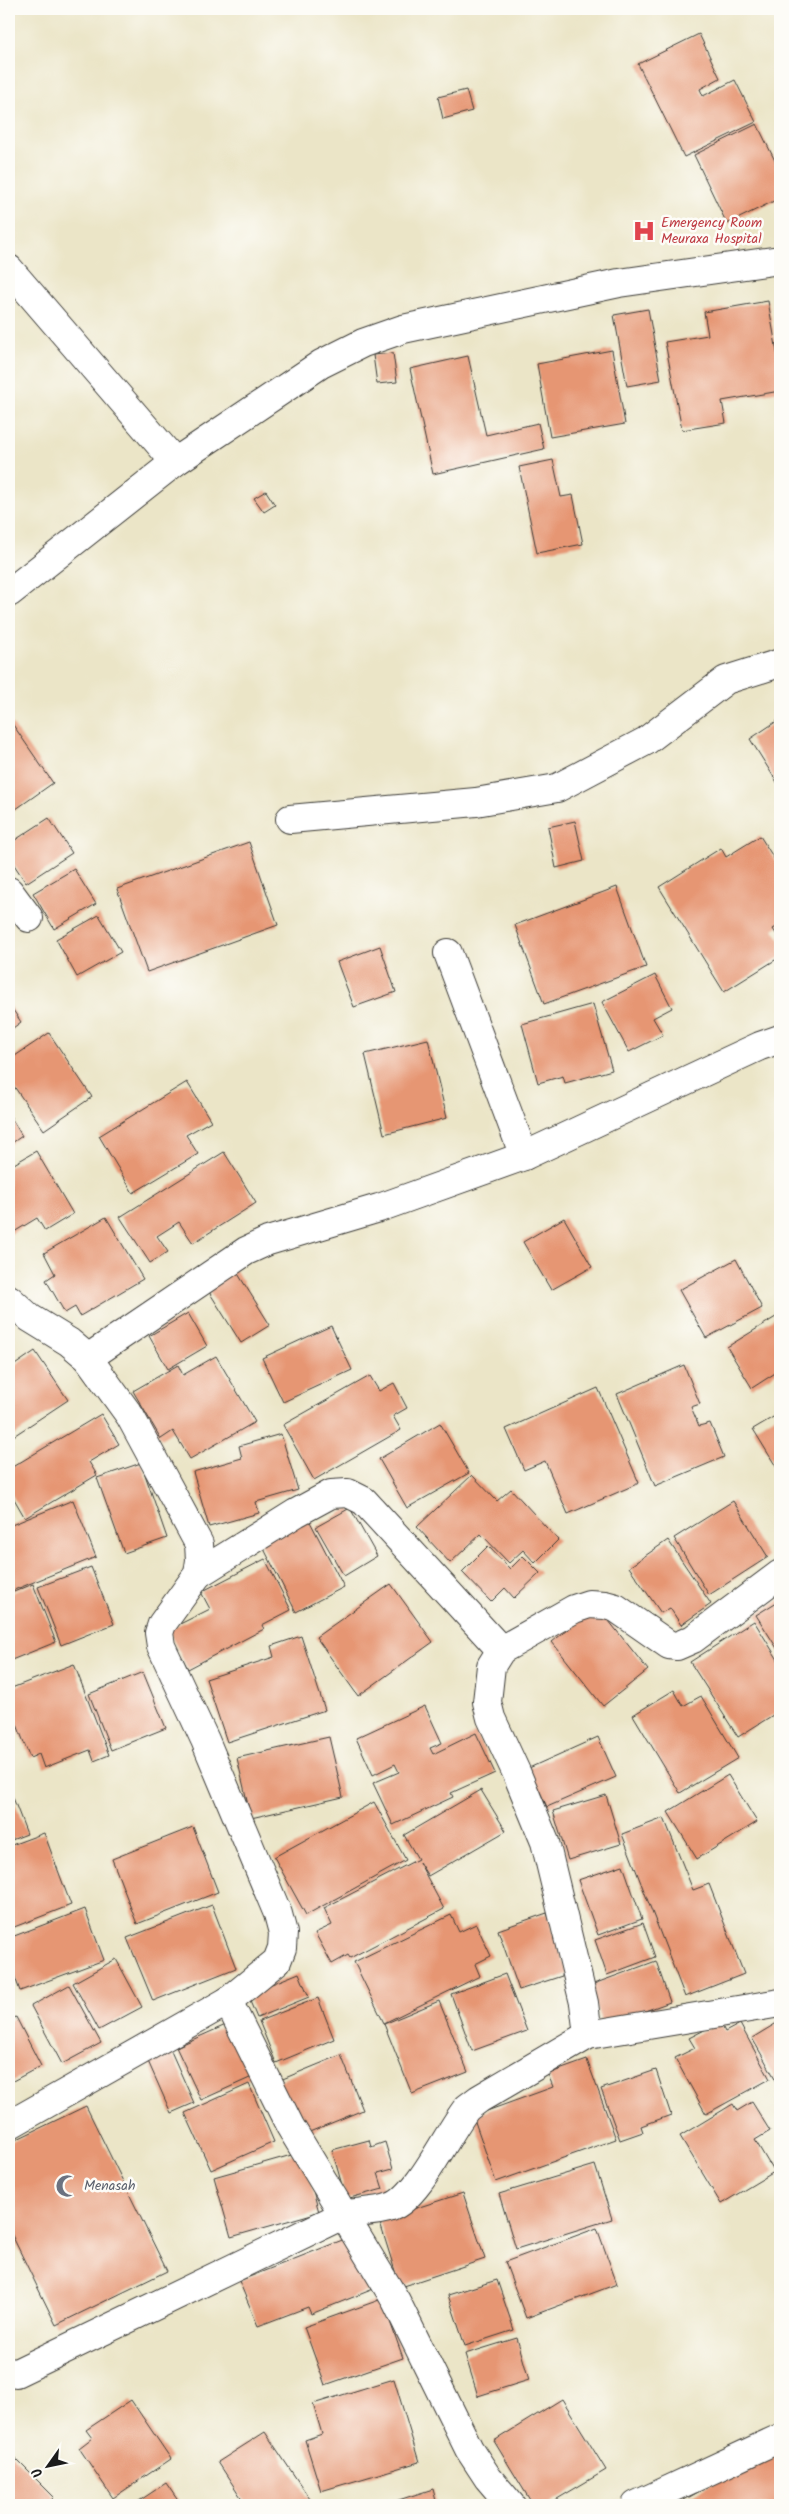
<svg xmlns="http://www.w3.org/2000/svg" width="789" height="2514" font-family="Kalam,sans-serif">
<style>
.building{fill:#e69673}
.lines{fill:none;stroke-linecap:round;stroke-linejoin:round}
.minor-casing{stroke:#3b3a36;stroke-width:30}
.minor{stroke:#fff;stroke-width:28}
.labels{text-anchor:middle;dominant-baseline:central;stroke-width:5;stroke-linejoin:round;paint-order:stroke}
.health-label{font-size:14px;fill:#be3a42;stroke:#fdfcf7;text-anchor:start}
.worship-label{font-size:14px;fill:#5b616d;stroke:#fdfcf7;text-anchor:start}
</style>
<rect width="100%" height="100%" fill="#fdfcf7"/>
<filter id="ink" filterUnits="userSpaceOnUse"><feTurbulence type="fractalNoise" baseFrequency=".02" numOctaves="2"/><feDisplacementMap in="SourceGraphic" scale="10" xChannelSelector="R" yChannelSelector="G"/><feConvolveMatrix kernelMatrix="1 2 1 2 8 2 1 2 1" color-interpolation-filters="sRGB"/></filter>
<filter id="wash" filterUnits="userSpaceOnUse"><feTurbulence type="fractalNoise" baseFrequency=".0096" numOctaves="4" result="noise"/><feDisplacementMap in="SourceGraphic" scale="20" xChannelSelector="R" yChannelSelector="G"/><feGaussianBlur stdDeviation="1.12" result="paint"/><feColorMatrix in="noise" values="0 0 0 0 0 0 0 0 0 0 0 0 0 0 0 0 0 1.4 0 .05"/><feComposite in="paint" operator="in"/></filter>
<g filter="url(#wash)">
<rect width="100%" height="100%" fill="#ebe5c7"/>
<g id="blocks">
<g class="building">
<path d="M699,34l21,44 -20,11 3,7 32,-16 21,42 -72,35 -46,-93z"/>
<path d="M466,90l6,21 -29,8 -5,-22z"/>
<path d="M757,124l23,47v27l-53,26 -33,-69z"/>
<path d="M768,301l12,68v22l-58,10 4,22 -44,7 -17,-88 43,-7 -4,-23z"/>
<path d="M648,309l13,71 -34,6 -13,-71z"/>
<path d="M612,350l13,74 -75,13 -13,-73z"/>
<path d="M393,353l4,29 -20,2 -4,-29z"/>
<path d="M468,356l18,79 52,-12 6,26 -111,25 -23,-105z"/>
<path d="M553,460l8,37 12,-2 10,49 -46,9 -18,-86z"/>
<path d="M266,491l9,14 -11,7 -10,-14z"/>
<path d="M9,719l44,64 -44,31z"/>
<path d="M780,719v68l-30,-48z"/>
<path d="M49,818l23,35 -46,30 -17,-26v-13z"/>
<path d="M575,821l9,40 -28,7 -8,-41z"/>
<path d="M760,836l20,32v57l-7,4 7,11v17l-56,35 -65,-105 62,-39 5,9z"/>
<path d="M249,842l29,83 -131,47 -30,-83z"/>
<path d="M74,869l22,35 -42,25 -21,-36z"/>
<path d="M617,887l29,80 -102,37 -29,-79z"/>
<path d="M99,915l22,37 -44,25 -21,-38z"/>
<path d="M380,946l16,46 -42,15 -17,-45z"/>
<path d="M655,975l17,33 -19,10 10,17 -34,17 -27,-50z"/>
<path d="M9,1004l12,18 -12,9z"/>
<path d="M593,1004l19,66 -47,13 -2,-7 -25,7 -16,-59z"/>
<path d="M49,1033l43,64 -48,33 -35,-51v-19z"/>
<path d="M428,1039l19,79 -63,16 -19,-80z"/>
<path d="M187,1082l24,39 -25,14 12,19 -65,39 -34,-57z"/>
<path d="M9,1114l13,22 -13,9z"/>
<path d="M36,1151l37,63 -28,17 -8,-13 -28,17v-68z"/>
<path d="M224,1152l32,51 -63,40 -14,-21 -22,14 11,16 -18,11 -30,-46z"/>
<path d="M106,1217l37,62 -63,37 -5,-9 -10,6 -19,-33 9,-6 -11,-21z"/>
<path d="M564,1218l28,49 -41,23 -28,-48z"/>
<path d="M736,1259l26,49 -56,30 -27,-48z"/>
<path d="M235,1269l35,56 -29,18 -35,-56z"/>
<path d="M188,1313l19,33 -39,23 -19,-33z"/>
<path d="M779,1315l1,55 -28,18 -25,-41z"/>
<path d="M331,1326l21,44 -69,32 -21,-44z"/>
<path d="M35,1351l33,49 -59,39v-70z"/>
<path d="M216,1356l39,66 -65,37 -17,-28 -12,8 -28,-48 45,-26 5,10z"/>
<path d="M684,1365l16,39 -9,3 8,19 11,-3 14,34 -69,29 -38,-92z"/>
<path d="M370,1376l9,15 15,-8 13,25 -14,8 8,14 -87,50 -31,-55z"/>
<path d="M598,1388l41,95 -71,31 -23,-53 -21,9 -18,-41z"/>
<path d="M780,1413v60l-27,-44z"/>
<path d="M101,1414l18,30 -30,18 8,13 -72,43 -16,-28v-21z"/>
<path d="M440,1423l29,50 -62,35 -28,-49z"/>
<path d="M281,1434l17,56 -42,12 3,11 -50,14 -16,-55 49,-14 -3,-12z"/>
<path d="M141,1463l26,75 -43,15 -27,-75z"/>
<path d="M472,1475l25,26 14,-12 47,51 -23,23 -12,-13 -14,13 -28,-29 -31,29 -33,-36z"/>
<path d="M73,1500l23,57 -87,35v-66z"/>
<path d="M733,1501l35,56 -59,38 -35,-57z"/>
<path d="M350,1508l27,48 -33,20 -28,-49z"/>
<path d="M306,1514l38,73 -48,25 -37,-73z"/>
<path d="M668,1540l43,64 -30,21 -11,-17 -9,5 -32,-46z"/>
<path d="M488,1546l22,23 13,-13 17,17 -26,25 -9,-10 -14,14 -29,-30z"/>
<path d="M265,1559l26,51 -29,15 2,4 -76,40 -20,-39 42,-21 -9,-17z"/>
<path d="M91,1567l23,57 -53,21 -23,-58z"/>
<path d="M33,1584l23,58 -47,19v-67z"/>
<path d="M391,1584l42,58 -75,54 -42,-59z"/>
<path d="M780,1600v53l-24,-38z"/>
<path d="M597,1606l51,64 -45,36 -51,-64z"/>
<path d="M754,1621l26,42v64l-7,-12 -35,22 -48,-75z"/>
<path d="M301,1636l24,74 -98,32 -21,-63 68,-22 -3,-11z"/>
<path d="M74,1664l35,91 -15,6 -4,-11 -46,18 -5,-14 -9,4 -21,-54v-15z"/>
<path d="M143,1672l23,56 -55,22 -22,-56z"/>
<path d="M674,1690l9,16 18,-10 37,62 -58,35 -47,-78z"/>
<path d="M425,1706l17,37 -12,5 3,6 43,-21 19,40 -44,20 2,4 -60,28 -20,-42 26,-11 -4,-8 -22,11 -17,-37z"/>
<path d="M329,1737l14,60 -92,21 -14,-60z"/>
<path d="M598,1737l18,40 -69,30 -18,-39z"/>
<path d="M728,1775l29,47 -60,37 -29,-47z"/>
<path d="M481,1790l25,41 -78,45 -9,-14 25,47 -94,49 -2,-3 -16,9 -17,-31 17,-8 -8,-17 94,-49 -14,-24z"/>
<path d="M12,1795l15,39 -18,7v-45z"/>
<path d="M606,1795l15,49 -53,16 -15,-49z"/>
<path d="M374,1802l32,58 -100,55 -32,-58z"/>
<path d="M664,1818l29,72 16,-6 35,90 -59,23 -63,-163z"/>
<path d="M193,1827l25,65 -81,32 -25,-65z"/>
<path d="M44,1833l27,72 -62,24v-83z"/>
<path d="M623,1865l19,54 -44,16 -20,-55z"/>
<path d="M212,1905l24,63 -83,33 -26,-63z"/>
<path d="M85,1909l19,51 -84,31 -11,-30v-23z"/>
<path d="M547,1913l21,61 -49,16 -21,-60z"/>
<path d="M451,1915l8,17 17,-8 15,32 -16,8 5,12 -96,47 -30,-61z"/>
<path d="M643,1923l12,34 -48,18 -12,-35z"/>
<path d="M116,1959l26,48 -43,23 -26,-47z"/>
<path d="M656,1961l14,41 -67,24 -15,-40z"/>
<path d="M299,1973l10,24 -52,21 -10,-24z"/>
<path d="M505,1974l22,57 -55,20 -21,-57z"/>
<path d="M69,1985l32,58 -39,21 -31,-58z"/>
<path d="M318,1998l16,41 -58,24 -17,-42z"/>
<path d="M439,2001l29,71 -56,22 -28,-70z"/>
<path d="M16,2017l25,49 -32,17v-62z"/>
<path d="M780,2021v66l-28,-49z"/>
<path d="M720,2022l5,10 15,-8 30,55 -64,35 -31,-56 20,-10 -6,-10z"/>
<path d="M228,2024l24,53 -51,23 -25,-53z"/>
<path d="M170,2049l24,54 -23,10 -24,-54z"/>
<path d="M341,2055l22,55 -56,23 -10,-23 -11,4 -13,-31z"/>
<path d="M587,2060l29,79 -120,43 -23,-66 80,-29 -5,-13z"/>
<path d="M656,2070l15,45 -30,11 2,6 -23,8 -19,-51z"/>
<path d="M249,2084l25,58 -63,28 -26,-57z"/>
<path d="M752,2102l18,29 -15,9 19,32 -53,32 -41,-68 53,-32 4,7z"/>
<path d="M86,2106l81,165 -111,54 -47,-96v-86z"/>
<path d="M369,2140l2,7 14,-5 8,27 -15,4 5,16 -37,10 -14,-49z"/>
<path d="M302,2152l17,60 -88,25 -17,-60z"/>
<path d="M595,2165l17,54 -96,30 -17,-55z"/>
<path d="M463,2193l22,66 -85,28 -21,-67z"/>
<path d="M597,2228l20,56 -91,34 -21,-56z"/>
<path d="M355,2235l21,53 -65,26 -3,-7 -50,19 -19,-45z"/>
<path d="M497,2280l17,50 -49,16 -17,-51z"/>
<path d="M382,2299l21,59 -78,27 -21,-58z"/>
<path d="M517,2338l12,42 -51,16 -13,-42z"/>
<path d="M394,2379l25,83 -98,29 -16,-51 17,-6 -9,-30z"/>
<path d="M562,2399l44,71 -59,35h-14l-39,-64z"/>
<path d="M131,2400l40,59 -58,39 -34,-50 13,-10 -6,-8z"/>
<path d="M265,2432l49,73h-68l-28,-43z"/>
<path d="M780,2446v59h-94l-2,-5z"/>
<path d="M9,2452l45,45 -8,8h-37z"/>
<path d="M166,2483l15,22h-48z"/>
<path d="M433,2489l4,16h-54z"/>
</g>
</g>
</g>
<g filter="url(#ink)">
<use href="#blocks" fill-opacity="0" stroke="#3b3a36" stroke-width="1"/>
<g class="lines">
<defs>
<g id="minor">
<path d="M9,269l166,193"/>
<path d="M9,593l166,-131 146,-98 42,-21 40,-14 216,-46 161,-23"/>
<path d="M290,819l186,-17 81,-14 89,-47 80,-61 54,-17"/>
<path d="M9,891l20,27"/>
<path d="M448,953l76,203"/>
<path d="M9,1299l21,19 39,24 19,16 42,58 69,128 1,16 -2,14 -36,50 -3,9 2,13 44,94 73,174 5,19 -1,15 -5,13 -49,40 -219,124"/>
<path d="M88,1358l158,-107 22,-10 111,-33 145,-52 236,-110 20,-7"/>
<path d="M198,1574l98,-61 35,-19 17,-1 16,8 137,149"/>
<path d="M228,2001l62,125 106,175 73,148 19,29 23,27"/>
<path d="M588,2035l-4,-32 -39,-161 -28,-68 -26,-56 -4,-16 4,-36 10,-16 73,-41 15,-5 16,1 11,3 53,37 8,1 16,-7 87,-65"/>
<path d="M9,2372l7,1 329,-159c15,-2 32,-2 46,-7 28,-10 56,-74 76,-99l12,-9 109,-64 192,-32"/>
<path d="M636,2505l144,-67"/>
</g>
</defs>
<use href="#minor" class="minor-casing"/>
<use href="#minor" class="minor"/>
</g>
</g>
<defs>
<symbol id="hospital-bare" viewBox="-9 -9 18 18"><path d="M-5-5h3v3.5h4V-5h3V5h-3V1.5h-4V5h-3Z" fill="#e0444e" stroke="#fdfcf7" stroke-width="2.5" paint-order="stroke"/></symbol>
<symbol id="mosque-bare" viewBox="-9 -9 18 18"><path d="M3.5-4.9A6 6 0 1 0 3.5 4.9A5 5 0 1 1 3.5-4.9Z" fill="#6b7280" stroke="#fdfcf7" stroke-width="2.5" paint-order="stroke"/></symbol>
</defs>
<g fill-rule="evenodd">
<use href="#hospital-bare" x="628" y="215" width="32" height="32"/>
<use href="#mosque-bare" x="51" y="2170" width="32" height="32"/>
</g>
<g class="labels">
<g class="health-label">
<text x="661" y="223">Emergency Room<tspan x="661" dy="16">Meuraxa Hospital</tspan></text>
</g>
<g class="worship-label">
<text x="84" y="2186">Menasah</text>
</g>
</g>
<rect width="789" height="2514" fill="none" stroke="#fdfcf7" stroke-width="30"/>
<g transform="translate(48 2466) rotate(237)" stroke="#fdfcf7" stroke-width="4" paint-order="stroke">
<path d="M0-4L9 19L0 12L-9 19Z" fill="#1c1c1c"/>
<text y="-8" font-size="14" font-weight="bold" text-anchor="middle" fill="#1c1c1c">U</text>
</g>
</svg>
